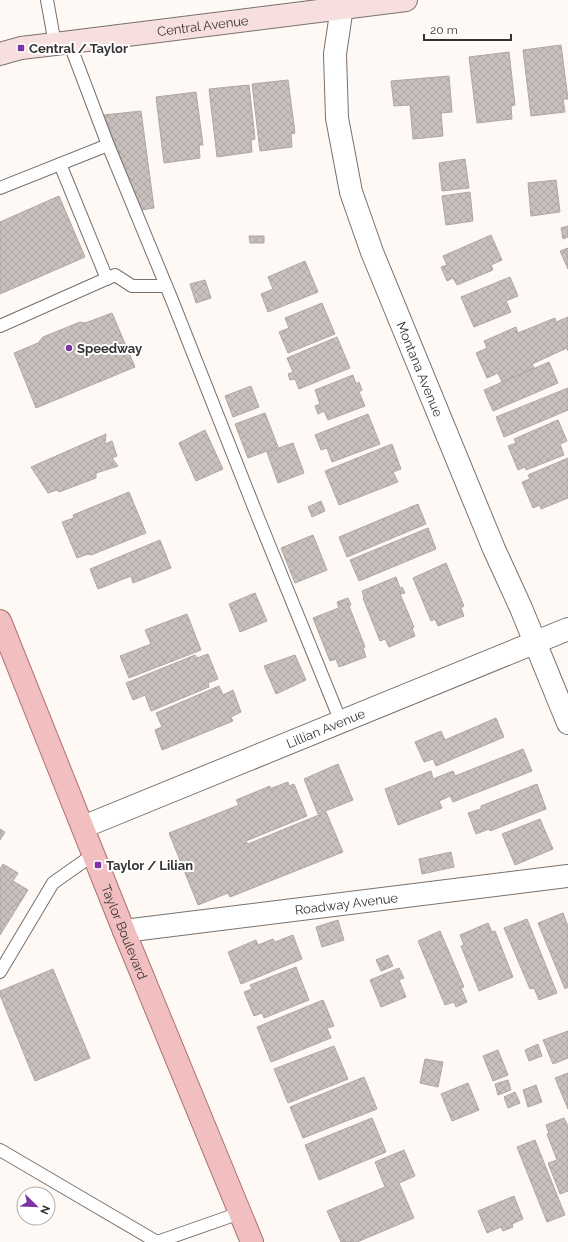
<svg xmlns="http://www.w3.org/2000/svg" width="568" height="1242" font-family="Raleway,sans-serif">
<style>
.building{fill:url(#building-cross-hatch);stroke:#aea7a3}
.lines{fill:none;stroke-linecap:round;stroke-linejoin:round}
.lane-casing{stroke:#78726e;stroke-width:14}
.street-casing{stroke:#78726e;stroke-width:24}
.secondary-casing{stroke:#78726e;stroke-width:24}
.primary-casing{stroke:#a97272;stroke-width:24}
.lane{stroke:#fff;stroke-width:12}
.street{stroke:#fff;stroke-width:22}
.secondary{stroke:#f8dfdf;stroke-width:22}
.primary{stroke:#f1bfbf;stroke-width:22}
.poi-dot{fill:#7e34a7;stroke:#fff;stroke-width:1.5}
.labels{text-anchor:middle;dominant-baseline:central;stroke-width:4;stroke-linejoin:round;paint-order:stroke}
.street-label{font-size:13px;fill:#353231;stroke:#fff}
.poi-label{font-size:13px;font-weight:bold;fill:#353231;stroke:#fff;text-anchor:start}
</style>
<defs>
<pattern id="building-cross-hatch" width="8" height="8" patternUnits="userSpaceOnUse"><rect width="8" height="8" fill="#c7c0bc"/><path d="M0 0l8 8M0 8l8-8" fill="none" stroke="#aca5a2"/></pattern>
</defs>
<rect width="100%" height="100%" fill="#fff9f5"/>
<g class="building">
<path d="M561,45l7,54h-5l2,13 -34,4 -8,-66z"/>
<path d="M509,52l6,53 -4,1 1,13 -35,4 -8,-66z"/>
<path d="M449,76l3,36 -11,1 2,23 -30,3 -3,-34 -16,1 -3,-25z"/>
<path d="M288,80l7,53 -4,1 1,13 -32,4 -8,-67z"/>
<path d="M249,85l6,54 -4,1 1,12 -35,5 -8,-68z"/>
<path d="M196,92l7,53h-4l1,13 -36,5 -8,-66z"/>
<path d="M141,111l13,97 -13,2 -37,-95z"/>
<path d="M465,159l4,29 -27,3 -3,-28z"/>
<path d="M556,180l4,32 -29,4 -3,-33z"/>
<path d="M470,192l3,29 -27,4 -4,-29z"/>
<path d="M59,196l26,61 -85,37v-72z"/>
<path d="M568,226v11l-5,2 -2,-11z"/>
<path d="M491,235l11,25 -11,5 2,5 -36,15 -4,-7 -6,3 -6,-14 6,-2 -4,-9z"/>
<path d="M249,236h15v7h-14z"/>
<path d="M568,248v21l-8,-18z"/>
<path d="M305,261l13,31 -50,20 -7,-18 12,-5 -5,-12z"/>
<path d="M510,277l8,19 -12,5 5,11 -37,15 -13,-30z"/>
<path d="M205,280l6,18 -15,5 -6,-19z"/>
<path d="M322,303l13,31 -47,19 -9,-21 10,-4 -4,-10z"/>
<path d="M112,313l23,54 -99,41 -22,-55 24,-10 5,-6 37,-15 5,1z"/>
<path d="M568,317v34l-1,-3 -35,16 2,4 -32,14 -4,-9 -11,5 -11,-25 11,-5 -3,-7 32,-14 2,6 37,-15 1,4z"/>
<path d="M337,337l13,31 -51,21 -4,-10 -5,1 -2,-6 5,-2 -6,-14z"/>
<path d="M549,362l9,21 -65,28 -9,-21z"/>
<path d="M353,375l3,9 3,-2 3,8 -3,2 6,14 -37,14 -4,-9 -6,3 -3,-8 5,-2 -5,-14z"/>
<path d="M251,386l8,21 -26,10 -8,-21z"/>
<path d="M568,388v22l-64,27 -8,-20z"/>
<path d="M265,413l13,34 -30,11 -13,-34z"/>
<path d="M368,414l12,30 -48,18 -5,-14 -6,2 -6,-15z"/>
<path d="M558,420l9,21 -7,3 4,11 -38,15 -1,-3 -7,3 -10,-24 8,-3 -2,-4z"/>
<path d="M205,430l18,39 -27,12 -17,-38z"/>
<path d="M106,434l-1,10 7,-3 5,15 -5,2 6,8 -22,7v5l-37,14 -2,-2 -9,3 -17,-26z"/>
<path d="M293,443l11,30 -26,10 -11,-31z"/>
<path d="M392,444l9,25 -8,3 5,10 -59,23 -14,-34z"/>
<path d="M568,458v40l-27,11 -1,-4 -7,3 -11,-26 8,-3 -2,-4z"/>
<path d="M129,492l17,41 -55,22 -3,-1 -11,4 -15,-36 12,-4 -1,-3z"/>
<path d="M321,501l4,10 -13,6 -4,-10z"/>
<path d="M418,504l8,20 -79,33 -8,-20z"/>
<path d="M428,528l8,21 -77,32 -9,-21z"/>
<path d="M313,535l14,35 -32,13 -14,-35z"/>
<path d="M160,540l11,28 -38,15 -2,-7 -33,13 -8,-20z"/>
<path d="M446,563l18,43 -3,2 3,8 -26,10 -3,-7 -4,2 -18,-43z"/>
<path d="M396,577l4,11 2,-1 3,6 -5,1 14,33 -2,1 3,8 -26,11 -4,-8 -5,2 -17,-43 1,-1 -2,-6z"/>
<path d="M255,593l12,28 -27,11 -11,-28z"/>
<path d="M348,598l3,7 -2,1 16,41 -2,1 3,9 -27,10 -3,-8 -6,2 -17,-43 26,-10 -2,-6z"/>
<path d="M187,614l14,36 -72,28 -9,-22 31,-12 -6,-14z"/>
<path d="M208,654l10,25 -10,4 1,4 -58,24 -6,-16 -12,5 -7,-17 69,-28 2,3z"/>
<path d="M295,655l11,25 -30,14 -12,-28z"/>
<path d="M219,686l4,9 10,-5 8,22 -10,5 2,4 -71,29 -7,-20 7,-3 -6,-14z"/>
<path d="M496,718l8,19 -68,29 -3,-7 -9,3 -9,-20 26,-11 4,9z"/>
<path d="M523,749l9,22 -79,31 -3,-6 -11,5 3,7 -44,17 -13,-36 46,-18 2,8 20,-8 2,5z"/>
<path d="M338,764l15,36 -35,14 -14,-35z"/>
<path d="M288,782l1,4 5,-2 13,32 -61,25 2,3 78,-32 17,40 -113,45 -2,-4 -30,12 -29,-72 70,-28 -3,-5 34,-14 3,7 -1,-5z"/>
<path d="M537,784l9,25 -56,22 -1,-2 -13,5 -8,-21 13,-4v-3z"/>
<path d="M540,819l13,30 -38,16 -13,-31z"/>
<path d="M0,829l5,3 -5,8z"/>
<path d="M451,852l3,15 -32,7 -3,-15z"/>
<path d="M3,864l15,9 -5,8 15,9 -28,45v-66z"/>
<path d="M563,913l5,13v61l-3,2 -27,-66z"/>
<path d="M527,919l30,74 -18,7 -5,-12 -4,1 -26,-61z"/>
<path d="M338,920l6,20 -22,7 -6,-20z"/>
<path d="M488,923l4,9 3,-1 18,46 -34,14 -18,-45 3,-1 -4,-10z"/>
<path d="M440,931l24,56 -3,1 6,14 -11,5 -2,-5 -9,3 -27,-64z"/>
<path d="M293,935l9,24 -61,25 -13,-32 28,-12 2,5 15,-6 2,3z"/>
<path d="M388,955l5,11 -12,5 -5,-11z"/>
<path d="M296,967l13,33 -45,18 -2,-5 -8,3 -10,-24 8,-3 -2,-4z"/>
<path d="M399,968l5,10 -5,2 7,17 -25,10 -11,-27z"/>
<path d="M53,969l37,89 -55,23 -35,-86v-4z"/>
<path d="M323,1000l11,26 -7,2 4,10 -60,24 -14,-35z"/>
<path d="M568,1031v27l-15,6 -10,-24z"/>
<path d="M538,1044l4,12 -13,5 -4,-11z"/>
<path d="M334,1046l14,33 -60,24 -14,-34z"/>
<path d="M498,1050l10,25 -15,6 -10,-25z"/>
<path d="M425,1059l18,3 -5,25 -18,-4z"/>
<path d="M568,1073v36l-13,-31z"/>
<path d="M364,1077l13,32 -74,29 -13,-31z"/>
<path d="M508,1080l3,10 -13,5 -3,-11z"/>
<path d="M468,1083l11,27 -27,11 -11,-27z"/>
<path d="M536,1085l6,17 -14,5 -5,-17z"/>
<path d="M515,1092l5,11 -12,5 -4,-11z"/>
<path d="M372,1118l14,34 -67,28 -14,-35z"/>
<path d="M564,1118l4,8v65l-8,3 -12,-31 9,-3 -10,-26h2l-3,-9z"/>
<path d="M535,1140l30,75 -18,7 -30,-75z"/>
<path d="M404,1150l11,26 -16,7 15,35 -57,24h-16l-14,-31 58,-24 -10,-25z"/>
<path d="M514,1196l9,23 -11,5 1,3 -10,4 -2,-4 -14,6 -9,-22z"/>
</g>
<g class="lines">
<defs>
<g id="lane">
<path d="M47,0l8,44"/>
<path d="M69,42l39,103 64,155 85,215 84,207"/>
<path d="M60,164l47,115"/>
<path d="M0,188l108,-43"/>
<path d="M0,326l115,-51 17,11h34"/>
<path d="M0,972l53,-89 41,-29"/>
<path d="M0,1150l157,92"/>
<path d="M157,1242l83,-29"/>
</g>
<g id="street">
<path id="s1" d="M343,0l-8,54 2,64 14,74 21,60 122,297 27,59 47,115"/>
<path id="s2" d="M83,827l485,-198"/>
<path id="s3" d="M124,931l444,-55"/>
</g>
<g id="secondary">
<path id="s4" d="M0,54l21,-6 34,-4 351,-44"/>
</g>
<g id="primary">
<path id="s5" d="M0,621l124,310 128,311"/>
</g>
</defs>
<use href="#lane" class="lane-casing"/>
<use href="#street" class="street-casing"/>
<use href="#secondary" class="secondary-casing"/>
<use href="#primary" class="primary-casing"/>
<use href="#lane" class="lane"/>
<use href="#street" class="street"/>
<use href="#secondary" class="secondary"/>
<use href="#primary" class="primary"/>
</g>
<g class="poi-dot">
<rect x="17" y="44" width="8" height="8" rx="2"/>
<circle cx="69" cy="348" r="4"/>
<rect x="94" y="861" width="8" height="8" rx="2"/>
</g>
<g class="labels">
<g class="street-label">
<text stroke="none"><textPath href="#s4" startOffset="205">Central Avenue</textPath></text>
<text stroke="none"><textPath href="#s1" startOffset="384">Montana Avenue</textPath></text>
<text stroke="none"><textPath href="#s2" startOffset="262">Lillian Avenue</textPath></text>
<text stroke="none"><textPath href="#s3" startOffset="224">Roadway Avenue</textPath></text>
<text stroke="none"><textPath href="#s5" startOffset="335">Taylor Boulevard</textPath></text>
</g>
<g class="poi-label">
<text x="29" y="48">Central / Taylor</text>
<text x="77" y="348">Speedway</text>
<text x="106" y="865">Taylor / Lilian</text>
</g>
</g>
<g transform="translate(36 1206) rotate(113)"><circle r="19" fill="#ffffff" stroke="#aeadad"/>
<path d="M0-3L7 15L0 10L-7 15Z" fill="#7e34a7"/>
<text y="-6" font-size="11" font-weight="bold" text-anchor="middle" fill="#353231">N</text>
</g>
<path d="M424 34v6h87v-6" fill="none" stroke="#353231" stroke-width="2"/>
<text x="430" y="34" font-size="12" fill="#353231" stroke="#ffffff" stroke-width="3" paint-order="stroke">20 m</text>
</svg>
